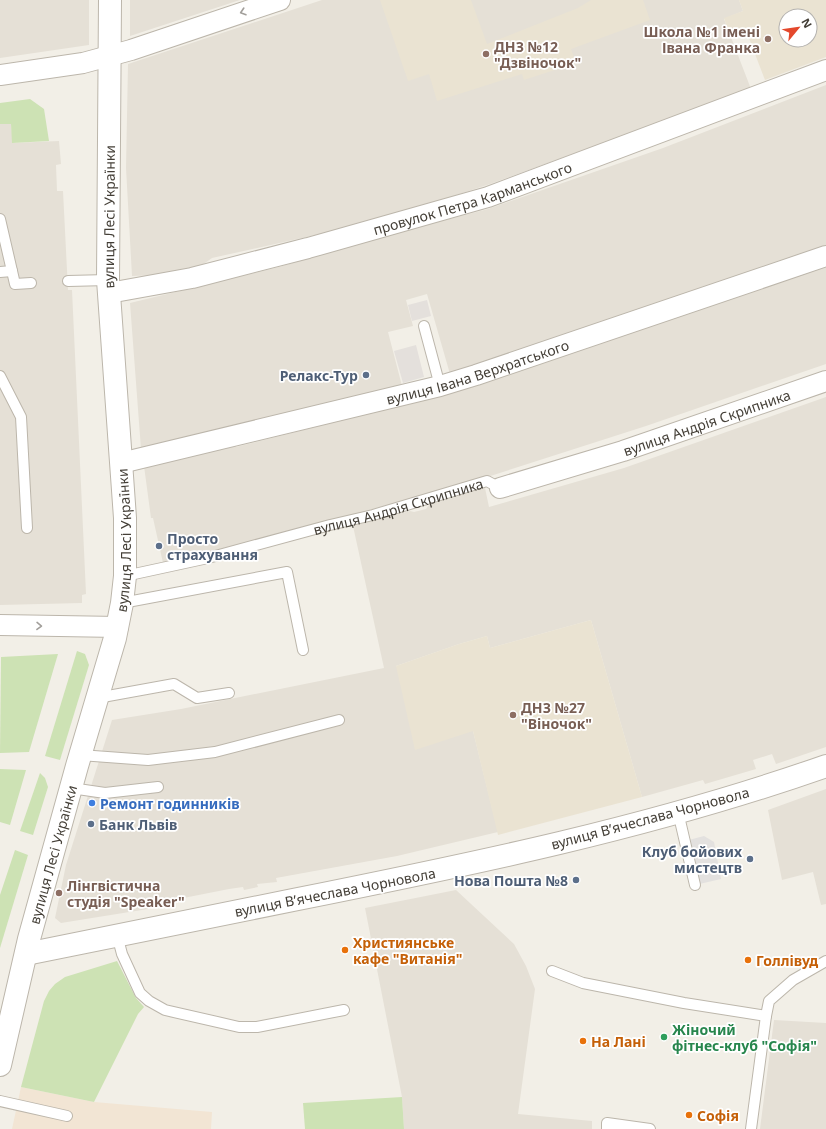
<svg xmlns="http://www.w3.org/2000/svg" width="826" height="1129" font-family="'Noto Sans',sans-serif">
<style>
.residential{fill:#e5e0d6}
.commercial{fill:#f2e5d4}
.industrial{fill:#e4e0dc}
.education{fill:#eae3d2;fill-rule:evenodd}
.green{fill:#cde2b4}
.parking{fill:#e3e1df}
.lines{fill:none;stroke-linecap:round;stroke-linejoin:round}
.service-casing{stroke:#bcb6ab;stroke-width:12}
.minor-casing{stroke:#bcb6ab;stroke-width:22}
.tertiary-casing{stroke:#bcb6ab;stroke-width:24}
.service{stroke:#fff;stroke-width:10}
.minor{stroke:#fff;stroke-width:20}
.tertiary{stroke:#fff;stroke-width:22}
.oneway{stroke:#a29f9b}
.education-dot{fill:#8d6e63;stroke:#fff;stroke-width:1.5}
.service-dot{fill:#5c6f8a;stroke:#fff;stroke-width:1.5}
.shop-dot{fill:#3f7fe0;stroke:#fff;stroke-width:1.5}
.food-dot{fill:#e8710a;stroke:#fff;stroke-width:1.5}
.leisure-dot{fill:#2e9e5b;stroke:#fff;stroke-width:1.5}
.labels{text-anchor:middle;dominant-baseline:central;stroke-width:3.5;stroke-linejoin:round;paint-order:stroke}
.education-label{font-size:14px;font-weight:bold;fill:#785e54;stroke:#fff;text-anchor:start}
.street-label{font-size:14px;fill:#443f37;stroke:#fff}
.service-label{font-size:14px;font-weight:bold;fill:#4e5e75;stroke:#fff;text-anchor:end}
.shop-label{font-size:14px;font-weight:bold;fill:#366cbe;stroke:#fff;text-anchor:start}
.food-label{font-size:14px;font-weight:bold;fill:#c56008;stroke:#fff;text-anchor:start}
.leisure-label{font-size:14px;font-weight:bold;fill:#27864d;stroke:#fff;text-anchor:start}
</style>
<rect width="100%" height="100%" fill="#f2efe7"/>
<g class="residential">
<path d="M0,0h89v45l-89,13z"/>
<path d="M130,0h110l-110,36z"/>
<path d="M322,0h417l4,11 -19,8 27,70 -261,95 -58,19 -90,26 -130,29 -14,10 -38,7 -28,1 -6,-108 2,-104z"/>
<path d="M826,85v162l-376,127 -23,-80 -21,6 7,26 -25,6 14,54 -64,17 -1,-3 -15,4 -3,4 -178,41 -11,-146 149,-36 120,-35 89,-23 175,-61z"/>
<path d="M0,124h11l2,19 46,-2 2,23 -5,1 1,26h6l5,99h4l13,282 1,22 -4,1v8l-82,2z"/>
<path d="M826,263v101l-180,62 -165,53 -184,51 -134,33 -10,-45h-2l-7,-52 91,-23 1,4 170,-43z"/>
<path d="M826,397v350l-50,17 -4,-10 -19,6 3,9 -51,15 -2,-4 -61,17 -51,-177 -101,28 -3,-12 -28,8 -63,22 77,65 25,101 -101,24 -121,22 1,4 -20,2 1,3 -14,3 -1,-3 -14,2 -81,16v4l-87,14 -6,-5 11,-53 46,-145 69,-11 203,-41 -31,-142 57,-15 4,1 12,-3 3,-4 6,-2 50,-15 4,19 135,-39z"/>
<path d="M826,789v115l-5,1 -8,-33 -31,8 -14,-70z"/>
<path d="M456,890l58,54 12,22 9,23 -17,125 74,7v8h-188l-2,-32 -37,-189z"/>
<path d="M774,1020l52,3v106h-66z"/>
</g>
<path class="commercial" d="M21,1087l73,15 118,10 -1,17h-199z"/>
<g class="industrial">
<path d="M427,300l4,16 -19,5 -4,-16z"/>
<path d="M416,345l8,32 -21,6 -9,-32z"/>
</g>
<g class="education">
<path d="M380,0h91l16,44 91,-36 13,-8h52l7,20 -79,29 5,14 -52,17 -2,-6 -85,27 -8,-27 -21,7z"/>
<path d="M739,0h87v57l-61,23 -18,-47 -16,6 -7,-21 19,-7zM786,16h24v24h-24z"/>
<path d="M591,620l51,177 -144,38 -25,-104 -58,19 -19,-84 63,-22 28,-8 3,12z"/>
</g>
<g class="green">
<path d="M30,99l14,10 5,32 -37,2 -1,-19h-11v-21z"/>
<path d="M77,651l8,3 4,11 -29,95 -15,-4z"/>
<path d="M58,654l-29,98 -29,1 1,-96z"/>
<path d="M0,769l26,1 -16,55 -10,-3z"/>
<path d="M40,773l5,5 3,9 -15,48 -13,-4z"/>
<path d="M15,850l13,5 -28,93v-53z"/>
<path d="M117,961l19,37 8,9 -6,7 -44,88 -73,-15 23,-86 5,-10 6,-7 10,-7z"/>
<path d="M402,1097l2,32h-99l-2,-26z"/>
</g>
<path class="parking" d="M704,836l10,6 7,37 -26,6 -10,-44z"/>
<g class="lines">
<defs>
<g id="service">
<path d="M0,219l15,65 16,-1"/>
<path d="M0,272l12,-1"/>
<path d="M68,281l40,-1"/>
<path d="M424,326l16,60"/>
<path d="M0,376l21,41 6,111"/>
<path id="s1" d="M125,576l83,-18 122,-33 43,-10 114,-34 13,7"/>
<path d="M122,603l165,-31 16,78"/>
<path d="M97,698l77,-14 23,14 32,-5"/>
<path d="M80,755l68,5 67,-8 124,-32"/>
<path d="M71,788l34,5 53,-6"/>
<path d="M678,812l17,73"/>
<path d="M117,935l5,19 18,39 9,8 16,9 74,17h18l87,-17"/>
<path d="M552,971l31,12 101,20 82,13"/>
<path d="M0,1101l67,15"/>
<path d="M607,1129v-6l43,6"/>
<path d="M751,1129l15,-113 3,-15 24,-21 33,-19"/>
</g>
<g id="minor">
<path d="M0,75l83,-12 48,-13 149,-50"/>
<path id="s2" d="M109,293l83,-15 116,-30 180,-51 338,-127"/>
<path id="s3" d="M121,463l319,-77 36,-11 350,-119"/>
<path id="s4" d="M500,488l123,-37 203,-70"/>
<path d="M0,625l118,2"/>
</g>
<g id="tertiary">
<path d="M26,954c89,-18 178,-36 267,-54 180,-36 360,-73 533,-134"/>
<path id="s5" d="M0,1065l29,-126 48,-173 38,-128 7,-35 3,-27v-58l-17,-238 2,-280"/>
</g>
</defs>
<use href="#service" class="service-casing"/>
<use href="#minor" class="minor-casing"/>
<use href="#tertiary" class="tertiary-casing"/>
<use href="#service" class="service"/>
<use href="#minor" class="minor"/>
<use href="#tertiary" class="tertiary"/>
</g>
<defs><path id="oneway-chevron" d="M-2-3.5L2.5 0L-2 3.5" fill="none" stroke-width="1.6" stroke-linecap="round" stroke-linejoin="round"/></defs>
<g class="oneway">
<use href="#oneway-chevron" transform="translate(243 12) rotate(162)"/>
<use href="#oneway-chevron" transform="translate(39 626) rotate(1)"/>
</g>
<g class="education-dot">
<circle cx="768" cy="39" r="4"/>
<circle cx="486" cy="54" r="4"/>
<circle cx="513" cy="715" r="4"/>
<circle cx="59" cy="893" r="4"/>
</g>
<g class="service-dot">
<circle cx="366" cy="375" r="4"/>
<circle cx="159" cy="546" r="4"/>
<circle cx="91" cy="824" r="4"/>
<circle cx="750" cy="859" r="4"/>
<circle cx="576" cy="880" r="4"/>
</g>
<circle class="shop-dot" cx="92" cy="803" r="4"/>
<g class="food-dot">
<circle cx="345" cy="950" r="4"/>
<circle cx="748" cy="960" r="4"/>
<circle cx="583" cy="1041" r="4"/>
<circle cx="689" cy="1115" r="4"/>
</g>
<circle class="leisure-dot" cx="664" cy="1037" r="4"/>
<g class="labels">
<g class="education-label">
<text x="760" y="31" text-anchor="end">Школа №1 імені<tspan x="760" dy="16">Івана Франка</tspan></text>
<text x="494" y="46">ДНЗ №12<tspan x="494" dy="16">"Дзвіночок"</tspan></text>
<text x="521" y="707">ДНЗ №27<tspan x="521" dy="16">"Віночок"</tspan></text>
<text x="67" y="885">Лінгвістична<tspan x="67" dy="16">студія "Speaker"</tspan></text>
</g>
<g class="street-label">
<text stroke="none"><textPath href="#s2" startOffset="376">провулок Петра Карманського</textPath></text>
<text stroke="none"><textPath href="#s5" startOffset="865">вулиця Лесі Українки</textPath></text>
<text stroke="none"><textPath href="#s3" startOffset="368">вулиця Івана Верхратського</textPath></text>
<text stroke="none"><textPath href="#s4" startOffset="217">вулиця Андрія Скрипника</textPath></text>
<text stroke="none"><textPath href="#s1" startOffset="282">вулиця Андрія Скрипника</textPath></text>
<text stroke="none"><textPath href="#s5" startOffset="541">вулиця Лесі Українки</textPath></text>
<text transform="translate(650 818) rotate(-15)">вулиця Вʼячеслава Чорновола</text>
<text stroke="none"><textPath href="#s5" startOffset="217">вулиця Лесі Українки</textPath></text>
<text transform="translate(335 892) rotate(-11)">вулиця Вʼячеслава Чорновола</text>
</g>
<g class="service-label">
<text x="358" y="375">Релакс-Тур</text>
<text x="167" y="538" text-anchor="start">Просто<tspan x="167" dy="16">страхування</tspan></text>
<text x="99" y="824" text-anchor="start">Банк Львів</text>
<text x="742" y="851">Клуб бойових<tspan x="742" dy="16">мистецтв</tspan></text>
<text x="568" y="880">Нова Пошта №8</text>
</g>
<g class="shop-label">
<text x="100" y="803">Ремонт годинників</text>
</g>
<g class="food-label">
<text x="353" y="942">Християнське<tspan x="353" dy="16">кафе "Витанія"</tspan></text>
<text x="756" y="960">Голлівуд</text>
<text x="591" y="1041">На Лані</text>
<text x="697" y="1115">Софія</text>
</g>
<g class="leisure-label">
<text x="672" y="1029">Жіночий<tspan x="672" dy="16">фітнес-клуб "Софія"</tspan></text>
</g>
</g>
<g transform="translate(798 28) rotate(61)"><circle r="19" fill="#ffffff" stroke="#b4b2af"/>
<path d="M0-3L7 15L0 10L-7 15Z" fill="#e4482c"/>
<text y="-6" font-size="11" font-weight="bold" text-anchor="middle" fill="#443f37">N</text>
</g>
</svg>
